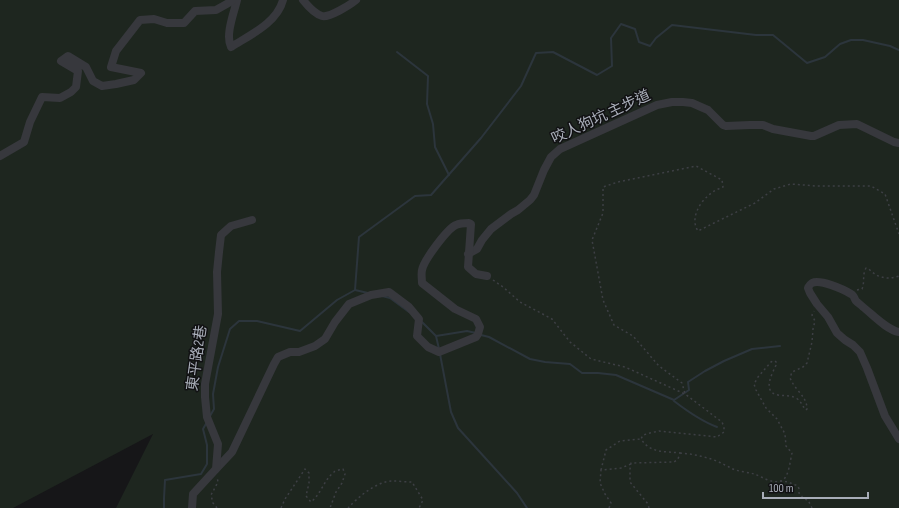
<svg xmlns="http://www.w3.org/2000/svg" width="899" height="508" font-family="'Sofia Sans Condensed','Noto Sans TC',sans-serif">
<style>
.green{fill:#1e261f}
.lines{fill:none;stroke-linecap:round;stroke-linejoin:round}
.stream{stroke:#2c353c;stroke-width:2}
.path{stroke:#3d3f44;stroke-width:1.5;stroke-dasharray:2 3;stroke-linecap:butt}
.minor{stroke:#37383d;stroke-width:8}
.labels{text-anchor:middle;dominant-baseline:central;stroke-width:3;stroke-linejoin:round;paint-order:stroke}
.street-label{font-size:15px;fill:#a8adb8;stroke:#111113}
</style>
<rect width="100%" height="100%" fill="#161618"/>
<path class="green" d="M0,0h899v508h-783l37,-74 -140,74h-13z"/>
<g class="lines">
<g class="stream">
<path d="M397,52l31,24 -1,28 6,20 2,23 14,28"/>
<path d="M355,290l13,3"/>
<path d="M382,296l8,2 19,14"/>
<path d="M422,322l14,14 31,-5 9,2"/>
<path d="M481,335l8,2 41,22 15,3 25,2 12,9h16l18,2 58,25 15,-10 -1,-8 17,-11 19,-10 28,-12 28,-3"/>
<path d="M436,336l3,13"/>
<path d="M440,354l11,58 7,16 59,65 10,15"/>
<path d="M674,401c13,10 27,20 43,26"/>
<path d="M210,416l4,-7 -1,-15 5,-27 12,-38 9,-8h18l43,10 37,-31 18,-10 4,-53 56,-41 16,-1 50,-57 40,-52 15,-33 17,-1 44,23 15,-9 -1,-28 10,-14 14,5 4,13 11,4 6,-8 16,-13 84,10h17l34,28 18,-6 15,-13 11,-4h12l27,6 9,4"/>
<path d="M164,508v-10l1,-18 36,-6 6,-10v-19l-4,-16 4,-7"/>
</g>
<g class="path">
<path d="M493,280l10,7 17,15 32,17 18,23 21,17 34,8 60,27"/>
<path d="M857,290l5,-1c3,-7 0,-14 4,-21l3,1c8,9 19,11 30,7"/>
<path d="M680,453c15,1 32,5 45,12 3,1 5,3 8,4 7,3 15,3 21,5 9,3 18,10 27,7 8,-3 9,-20 11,-28l-6,-7 -1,-12 -8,-15 -11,-11 -10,-18 -2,-6 4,-7 13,-15 2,-1h2l2,2c-4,9 -16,29 1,32 6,1 12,0 18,3 6,4 6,8 10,12l1,-1c0,-9 -5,-13 -10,-20 -3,-3 -5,-7 -7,-11l2,-6 11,-5 4,-4 5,-21 1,-13 2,-8 -3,-6 2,-4"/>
<path d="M601,470l5,-20 14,-9 21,-2"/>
<path d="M780,481l8,1 10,4 1,3v4l5,6 4,1 4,8"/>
<path d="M217,508l-4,-5 -2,-8 7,-13 -1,-5"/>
<path d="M281,508l4,-9 20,-30 4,4v10l-3,13 5,6c10,-8 13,-22 23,-30 2,-2 6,-2 9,-3l2,5 -3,9 -6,9 -6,16"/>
<path d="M348,508c10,-11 29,-27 45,-27 6,0 13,1 19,1l11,18 -4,8"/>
<path d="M609,508l2,-5 -6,-9 -5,-11 1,-13 20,-2 10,-4"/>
<path d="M649,508l-1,-4 -18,-22v-13l1,-6 43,-1 4,-3 2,-6c-15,-2 -29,1 -39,-14l2,-4 7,-2 9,-2 58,6 7,-5v-5l-2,-5 -37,-28 -3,-11 -23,-17 -26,-30 -19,-11 -11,-25 -11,-60 11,-27v-26l15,-5 78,-16 26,14 1,7c-5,2 -10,4 -14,8 -10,8 -19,24 -11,36l16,-8 41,-20 19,-14 17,-5 25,2h55l14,8 14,40"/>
</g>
<g class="minor">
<path d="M237,0c-3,13 -12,35 -6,47 19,-12 46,-24 52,-47"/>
<path d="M303,0c4,5 12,14 19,16 7,2 28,-11 34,-16"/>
<path d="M0,156l24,-14 6,-20 12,-25 18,1 11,-6 5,-5 2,-16 -17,-10 7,-5 18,11 7,14 9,5 14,-2 18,-4 7,-7 -30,-6 5,-16 24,-31 14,-1 13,4h17l11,-12 21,-1 16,-9v-1"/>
<path d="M468,254l9,-5 5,-9 9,-11 20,-15 7,-4 12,-10 4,-5 10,-25 7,-13 9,-8 97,-44 15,-3h11l9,1 9,4 7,3 15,15 3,1 24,-1h13l10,4 38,7h3l25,-11 18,-1 37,18 5,1"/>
<path d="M899,332c-12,-2 -26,-17 -36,-25 -2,-2 -5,-4 -7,-6 -2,-3 -2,-6 -5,-7 -8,-5 -31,-15 -39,-11 -3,2 -3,3 -4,5l2,5 7,11 11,13 9,16 8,7 8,5 7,7 7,16 18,48 14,23"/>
<path d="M216,469l16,-17 42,-88 4,-7 12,-5h9l16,-6 10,-7 10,-17 14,-18 22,-9 18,-3 20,15 10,12 -2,17 11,11 11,5 37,-15 2,-3 2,-7 -4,-8 -21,-10 -33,-26c0,-4 -1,-9 0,-13 2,-10 25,-41 34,-45 4,-2 9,-2 13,-2l2,1 -3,43 8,7 11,2"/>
<path d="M192,508l1,-14 23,-25 2,-25 -11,-27 -2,-20v-13l13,-70 -1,-42 2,-20 2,-17 10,-9 21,-6"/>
</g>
</g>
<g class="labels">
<g class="street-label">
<text transform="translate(601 117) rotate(-25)">咬人狗坑 主步道</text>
<text transform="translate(197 358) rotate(-82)">東平路2巷</text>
</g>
</g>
<path d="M763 492v6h105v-6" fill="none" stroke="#a8adb8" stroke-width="2"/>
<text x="769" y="492" font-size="12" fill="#a8adb8" stroke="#111113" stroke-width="3" paint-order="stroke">100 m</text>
</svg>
